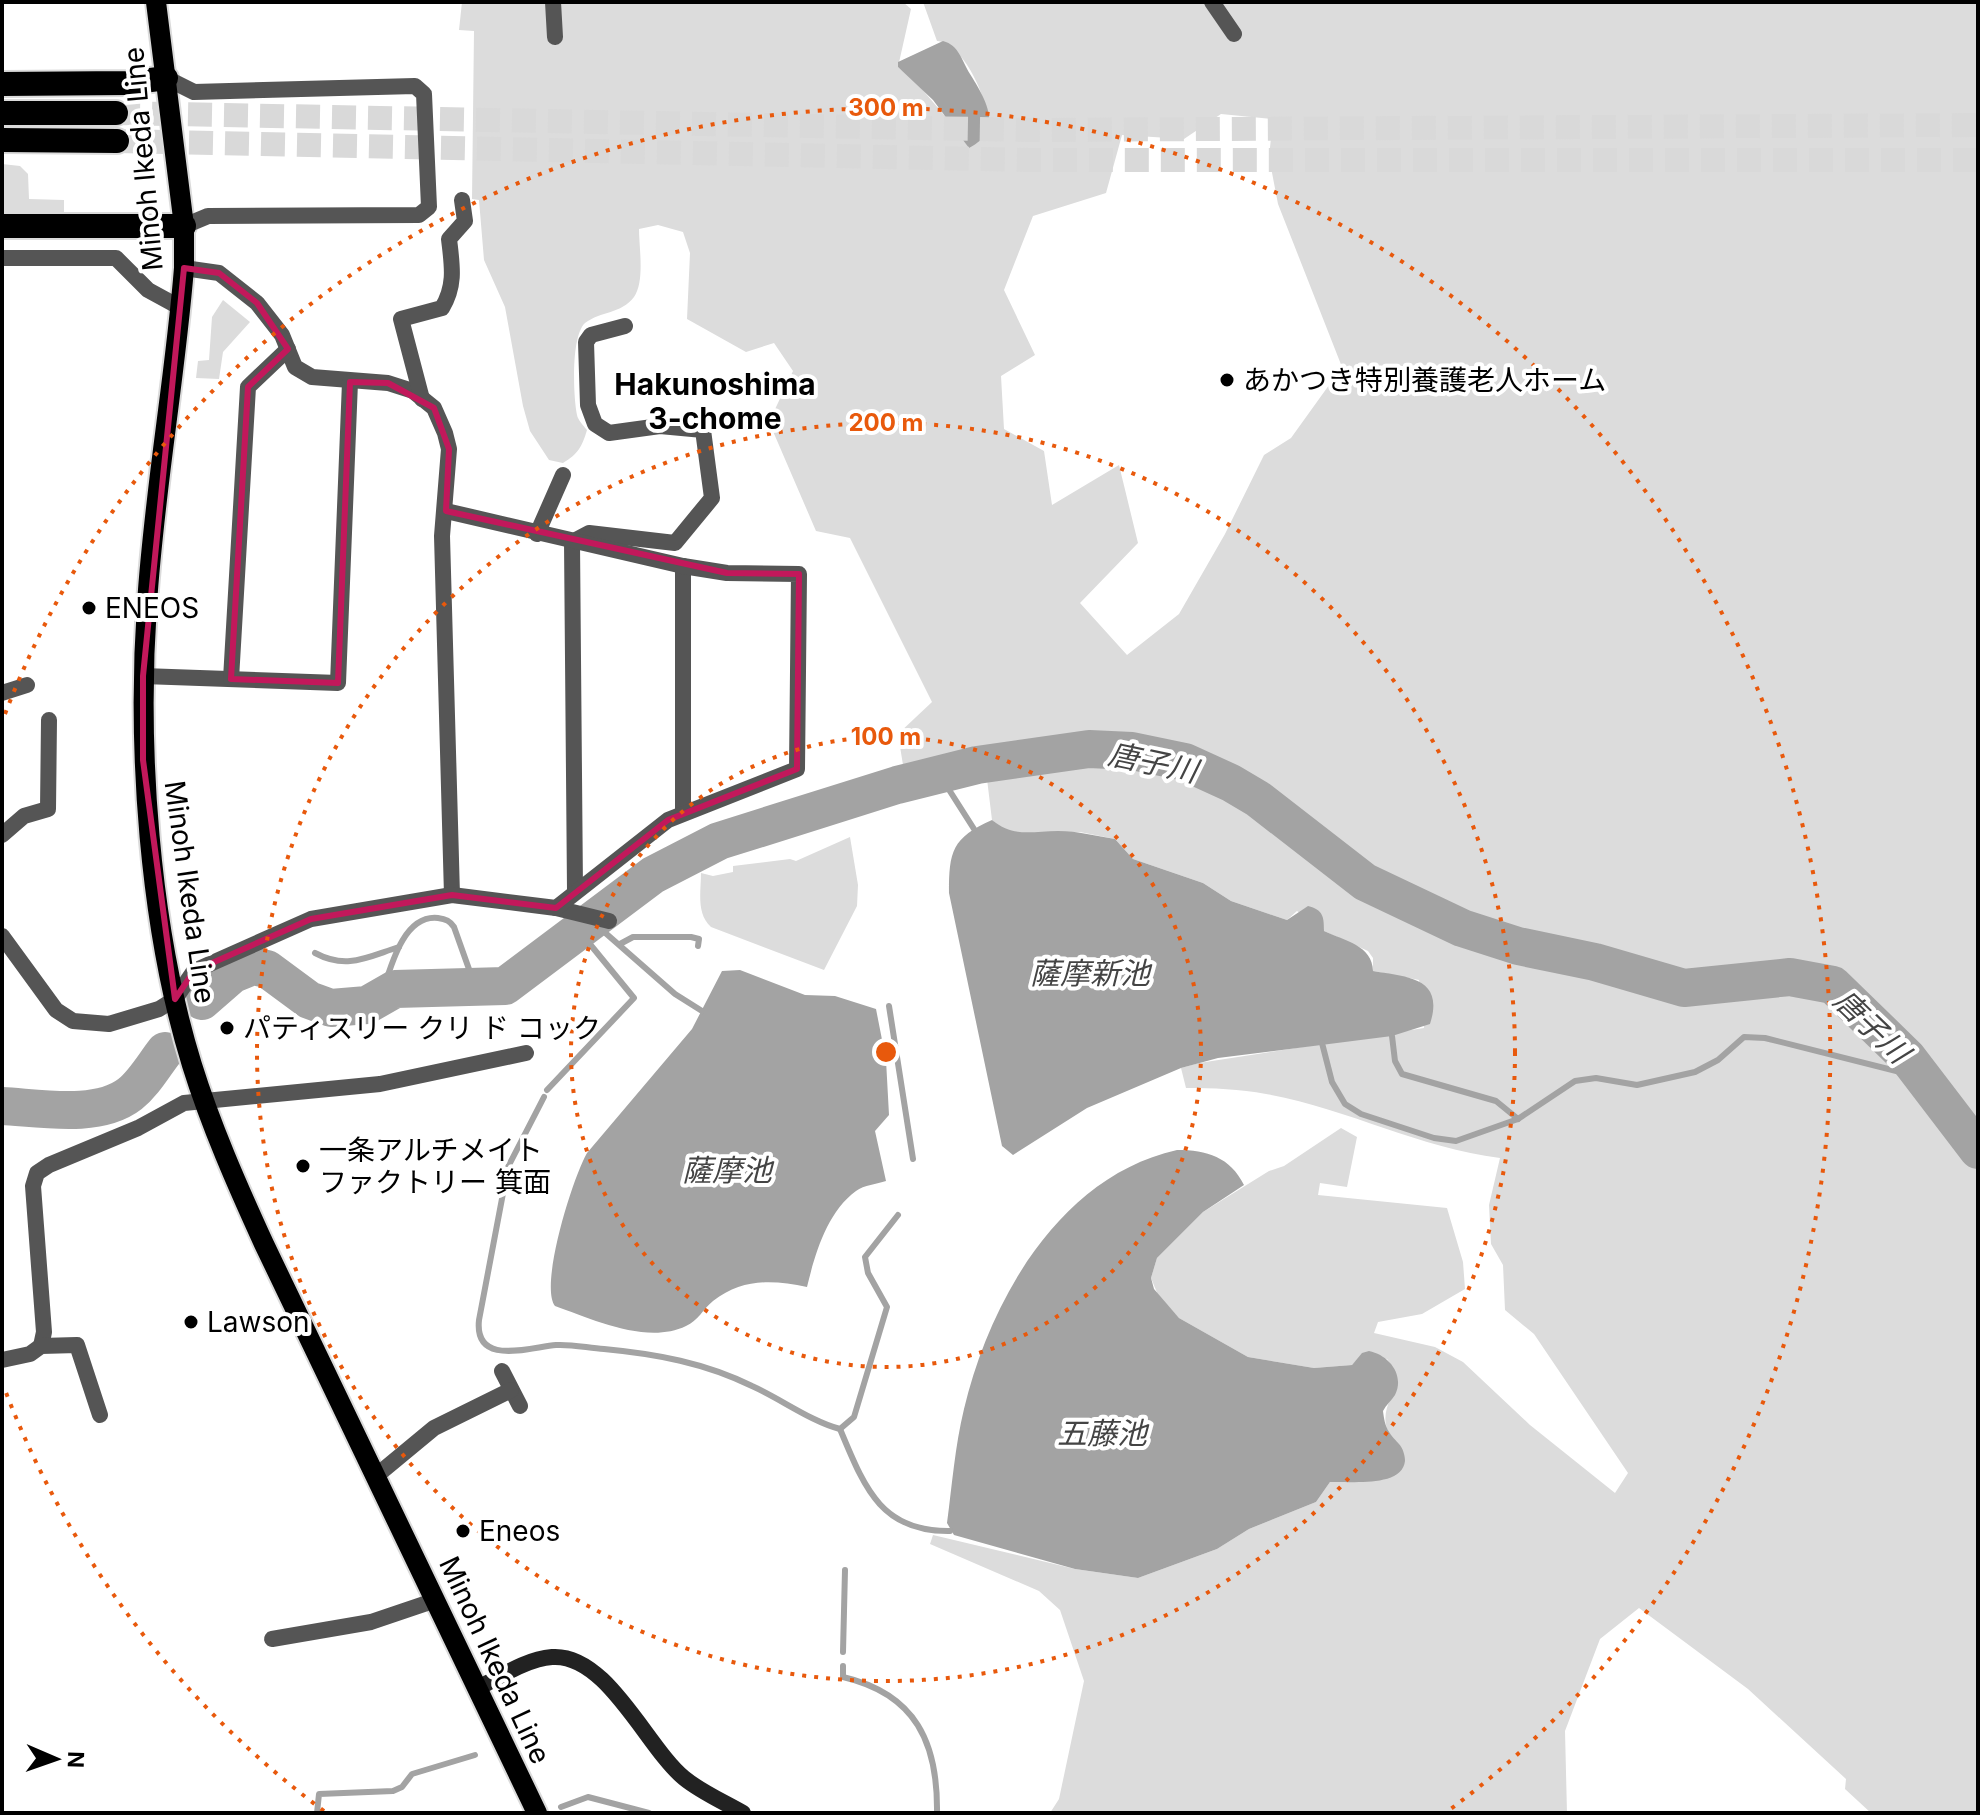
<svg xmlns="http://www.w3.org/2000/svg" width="1980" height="1815" font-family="Inter,'Noto Sans JP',sans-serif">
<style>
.green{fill:#dcdcdc;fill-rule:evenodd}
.water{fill:#a3a3a3}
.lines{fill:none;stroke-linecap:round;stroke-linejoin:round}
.stream{stroke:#a3a3a3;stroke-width:6}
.river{stroke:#a3a3a3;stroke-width:38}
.highway-tunnel{stroke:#d9d9d9;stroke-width:24;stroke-dasharray:24 12;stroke-linecap:butt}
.primary-casing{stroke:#dbdbdb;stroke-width:24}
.highway-casing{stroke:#dbdbdb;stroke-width:28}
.street{stroke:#555;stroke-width:16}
.secondary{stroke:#222;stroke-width:16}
.primary{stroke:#000;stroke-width:20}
.highway{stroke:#000;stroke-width:24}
.marked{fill:none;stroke:#c2185b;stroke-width:6;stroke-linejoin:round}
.ring{fill:none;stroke:#e8590c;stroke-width:4;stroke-dasharray:4 8}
.poi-dot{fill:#000;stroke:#fff;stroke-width:3}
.labels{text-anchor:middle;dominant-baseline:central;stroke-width:8;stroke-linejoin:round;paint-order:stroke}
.street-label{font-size:28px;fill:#000;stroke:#fff}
.poi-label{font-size:28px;fill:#000;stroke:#fff;text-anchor:start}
.neighbourhood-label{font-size:30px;font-weight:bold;fill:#000;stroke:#fff}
.water-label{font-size:30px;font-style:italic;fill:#444;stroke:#fff}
.centre{fill:#e8590c;stroke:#fff;stroke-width:4}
.ring-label{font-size:24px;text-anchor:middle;font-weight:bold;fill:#e8590c;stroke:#fff;stroke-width:8;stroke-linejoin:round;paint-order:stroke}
</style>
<rect width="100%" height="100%" fill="#fff"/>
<g class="green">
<path d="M462,2h441l8,7 -13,58 18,15 28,33 40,22c14,-24 -20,-95 -47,-96l-14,-39h1055v1811h-107l-26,-24 1,-10 -98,-90 -109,-81 -39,31 -35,92 2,82h-517l9,-14 25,-118 -24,-71 -21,-19 -109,-47 3,-9 142,34 63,9 79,-29 32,-20 67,-27 14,-20 55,-3 7,-40c-22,-35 20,-48 -5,-80l-25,-5 -10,11 -38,3 -66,-11 -69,-39 -21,-23 -7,-17 6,-20 46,-46 66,-41 15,-5 57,-38 16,9 -10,50 -27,-4 -2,12 129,13 16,54 2,27 -43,25 -44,8 -4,11 61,14 28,15 67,63 85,68 13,-20 -94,-139 -29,-24 -2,-45 -12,-21 -2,-39 11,-47c-81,-10 -154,-50 -234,-64 -26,-5 -53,-6 -80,-6l-5,-20 18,-5 225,-35 -5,-48 -46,-9v-13l-5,-7 -44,-20 -27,-20 -10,9 -56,-19 -28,-18 -70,-24 -18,-20 -35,-7 -59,2 -17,-4 -12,-10 -5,-41 -69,10 -15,-24 -5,-31 34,-32 -82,-164 -34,-7 -47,-109 24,-51 -19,-28 -28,9 -59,-33 3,-66 -7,-21 -25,-7 -19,4c0,19 6,52 -5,68 -13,17 -33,14 -49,26 -14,13 -12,72 -8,92 1,5 6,10 10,15 -5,17 -9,24 -24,33l-14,-3 -19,-29 -7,-25 -18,-99 -21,-47 -5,-60 -7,-1 2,-168 -15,-1zM1221,114l52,5 -4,38 9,47 64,163 -51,71 -27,17 -39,79 -46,80 -52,41 -47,-52 58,-60 -19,-78 -67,40 -8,-54 -40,-22 -3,-53 34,-21 -31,-65 29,-74 73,-23 16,-58 62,4z"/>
<path d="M2,164l18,2 8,8 1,25 35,1v13l-62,1z"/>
<path d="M223,300l27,22 -27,30 -4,27 -23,-1 2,-17 11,-1 3,-43z"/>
<path d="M850,837l8,48 -1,21 -33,64 -113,-43c-15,-14 -10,-35 -10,-54l12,3 20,-4v-6l57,-7 6,2z"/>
</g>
<g class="water">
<path d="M943,41c16,4 19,20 27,33 15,24 35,56 -1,74l-36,-48 -35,-33v-5z"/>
<path d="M992,820c22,18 40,11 66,11 20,0 38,5 57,8l18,20 70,24 28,18 56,19 21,-14c15,4 16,10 16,25 21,10 48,14 49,40 34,6 72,6 57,53l-38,12 -174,22 -37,10 -94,40 -74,47 -11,-9 -53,-253c0,-42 3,-55 43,-73z"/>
<path d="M740,970l65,25 30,1 41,13 10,51 3,55 -14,16 11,50c-9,3 -22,4 -30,10 -29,21 -41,63 -49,96 -34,-7 -64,-9 -94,14 -10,8 -15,20 -27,25 -39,19 -94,-7 -131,-20 -16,-21 18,-129 32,-153l105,-124 30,-58z"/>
<path d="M1177,1150c30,0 53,7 67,35l-41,27 -46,46 -6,20 3,11 25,29 69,39 66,11 38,-3 10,-12 7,-2c20,4 36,24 26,44 -4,6 -9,10 -12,16 2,17 5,21 16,33 4,4 6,12 6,17 -3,27 -55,20 -75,21l-14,20 -67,27 -32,20 -79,29 -63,-9 -121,-34 -7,-12c5,-38 8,-77 17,-114 26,-109 96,-233 213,-259z"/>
</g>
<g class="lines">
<g class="stream">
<path d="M939,774l35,55"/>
<path d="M594,923l81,71 27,17"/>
<path d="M620,944l13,-7h58l8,2 -1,7"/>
<path d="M315,953c32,17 52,4 84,-6"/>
<path d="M380,1000c9,-26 21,-86 58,-82 8,1 12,3 16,9l21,59"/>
<path d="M889,1006l24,153"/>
<path d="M1392,1036l3,25 7,13 94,27 22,18"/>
<path d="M1322,1043l10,39 13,22 16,10 73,24 22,3 62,-22 57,-38 21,-3 41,7 58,-13 23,-12 26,-23 21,1 159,40"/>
<path d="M547,1090l87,-92 -54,-66"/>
<path d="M544,1097l-36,70 -29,153c-5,47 51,27 77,25 16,-1 32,3 48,4 53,5 101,14 148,37 29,13 58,35 88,43l14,-12 33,-110 -19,-34 -3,-16 33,-42"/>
<path d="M840,1429c24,57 40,103 110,102"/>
<path d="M843,1652l2,-82"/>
<path d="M843,1666v11c73,17 95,66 94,136"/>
<path d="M561,1807l27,-10 61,16"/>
<path d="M317,1813l2,-19 74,-3 9,-4 10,-13 63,-19"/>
</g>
<g class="river">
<path d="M202,1001l31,-27 20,-8 14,3 42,31 22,8 36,-3 28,-16 110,-3 148,-111 66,-34 178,-56 80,-20 112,-16 43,2 53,11 46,21 27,16 107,83 97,46 56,18 77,16 89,26 106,-11 43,8 74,72 71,93"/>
<path d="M2,1106c38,2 96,13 128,-12 14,-11 24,-29 35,-43"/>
</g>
<g class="highway-tunnel">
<path d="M116,113l913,17 949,-5"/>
<path d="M117,141l913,19h948"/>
</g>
<defs>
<path id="primary" d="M156,2l28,224v42c-9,112 -30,224 -37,336 -10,145 2,322 45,461 19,61 45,120 72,179l273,569"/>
<g id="highway">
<path d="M2,84l126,-1 38,-5"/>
<path d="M2,113h114"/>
<path d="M2,140l115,1"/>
<path d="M2,226h182"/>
</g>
</defs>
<use href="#primary" class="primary-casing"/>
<use href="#highway" class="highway-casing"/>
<g class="street">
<path d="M553,2l2,35"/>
<path d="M1212,2l22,32"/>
<path d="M166,78l28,14 221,-6 9,8 5,113 -10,8 -211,1 -24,10"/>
<path d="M2,258h114l32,32 33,18"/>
<path d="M184,268l35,5 38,30 25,32 13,32 17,10 76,6 25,8 21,17 11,25 4,16 -7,87 10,359"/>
<path d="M422,399l-21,-80 41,-11c14,-23 10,-43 7,-69l16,-18 -3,-21"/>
<path d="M537,534l26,-59"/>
<path d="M683,566v246"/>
<path d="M143,676l195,7 12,-301"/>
<path d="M231,679l17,-292 40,-38"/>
<path d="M2,693l25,-8"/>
<path d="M2,835l22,-19 24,-7 1,-89"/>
<path d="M575,890l-3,-348 17,-9 86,10 37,-45 -9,-68 -43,-4 -51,7 -14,-9 -7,-19 -2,-63 5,-7 34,-9"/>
<path d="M556,908l53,13"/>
<path d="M2,936l54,74 17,11 36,3 50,-15 16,-10 19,-28 117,-52 141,-24 104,13 112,-88 129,-51 2,-195 -72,-1 -44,-7 -237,-55"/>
<path d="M41,1346l3,-14 -11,-146 4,-13 12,-8 89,-37 46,-25 196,-19 146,-31"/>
<path d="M2,1360l28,-6 11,-8 36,-1 23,70"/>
<path d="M502,1371l18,35"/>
<path d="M376,1476l58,-48 77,-38"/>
<path d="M272,1639l99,-17 65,-22"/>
</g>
<path class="secondary" d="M478,1688c22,-11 48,-29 74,-31 55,-4 95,91 132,121 17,14 40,24 59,35"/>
<use href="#primary" class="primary"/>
<use href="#highway" class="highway"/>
</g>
<path class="marked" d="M184,268l35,5 38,30 31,46 -40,38 -17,292 107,4 12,-301 38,1 46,25 15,41 -3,62 281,62 72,1 -2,195 -129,51 -112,88 -104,-13 -141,24 -117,52 -19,28 -32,-239v-84z"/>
<g class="ring">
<circle cx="886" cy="1052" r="315"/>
<circle cx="886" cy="1052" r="629"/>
<path d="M324 1811A944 944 0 0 1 5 1390M5 714A944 944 0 1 1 1448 1811"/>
</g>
<g class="poi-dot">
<circle cx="1227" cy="380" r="8"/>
<circle cx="89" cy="608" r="8"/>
<circle cx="227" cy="1028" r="8"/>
<circle cx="303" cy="1166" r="8"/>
<circle cx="191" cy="1322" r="8"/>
<circle cx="463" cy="1531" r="8"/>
</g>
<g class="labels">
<g class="street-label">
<text transform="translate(143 159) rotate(-95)">Minoh Ikeda Line</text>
<text transform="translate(190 892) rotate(82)">Minoh Ikeda Line</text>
<text transform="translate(495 1660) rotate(65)">Minoh Ikeda Line</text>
</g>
<g class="poi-label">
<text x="1243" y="380">あかつき特別養護老人ホーム</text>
<text x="105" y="608">ENEOS</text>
<text x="243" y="1028">パティスリー クリ ド コック</text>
<text x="319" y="1150">一条アルチメイト<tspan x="319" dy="32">ファクトリー 箕面</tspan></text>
<text x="207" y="1322">Lawson</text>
<text x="479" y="1531">Eneos</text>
</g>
<g class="neighbourhood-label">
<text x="715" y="384">Hakunoshima<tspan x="715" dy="34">3-chome</tspan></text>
</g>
<g class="water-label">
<text transform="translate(1153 762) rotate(12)">唐子川</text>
<text x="1090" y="973">薩摩新池</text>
<text transform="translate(1872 1026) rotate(44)">唐子川</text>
<text x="727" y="1170">薩摩池</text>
<text x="1102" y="1433">五藤池</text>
</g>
</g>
<circle cx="886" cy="1052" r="12" class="centre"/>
<g class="ring-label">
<text x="886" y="116">300 m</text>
<text x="886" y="431">200 m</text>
<text x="886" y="745">100 m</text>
</g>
<rect width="1980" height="1815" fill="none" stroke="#000000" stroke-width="8"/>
<g transform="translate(56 1759) rotate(92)" stroke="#ffffff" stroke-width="6" paint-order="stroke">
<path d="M0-6L14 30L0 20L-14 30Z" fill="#000000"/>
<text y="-12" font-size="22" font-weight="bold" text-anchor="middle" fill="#000000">N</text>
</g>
</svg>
